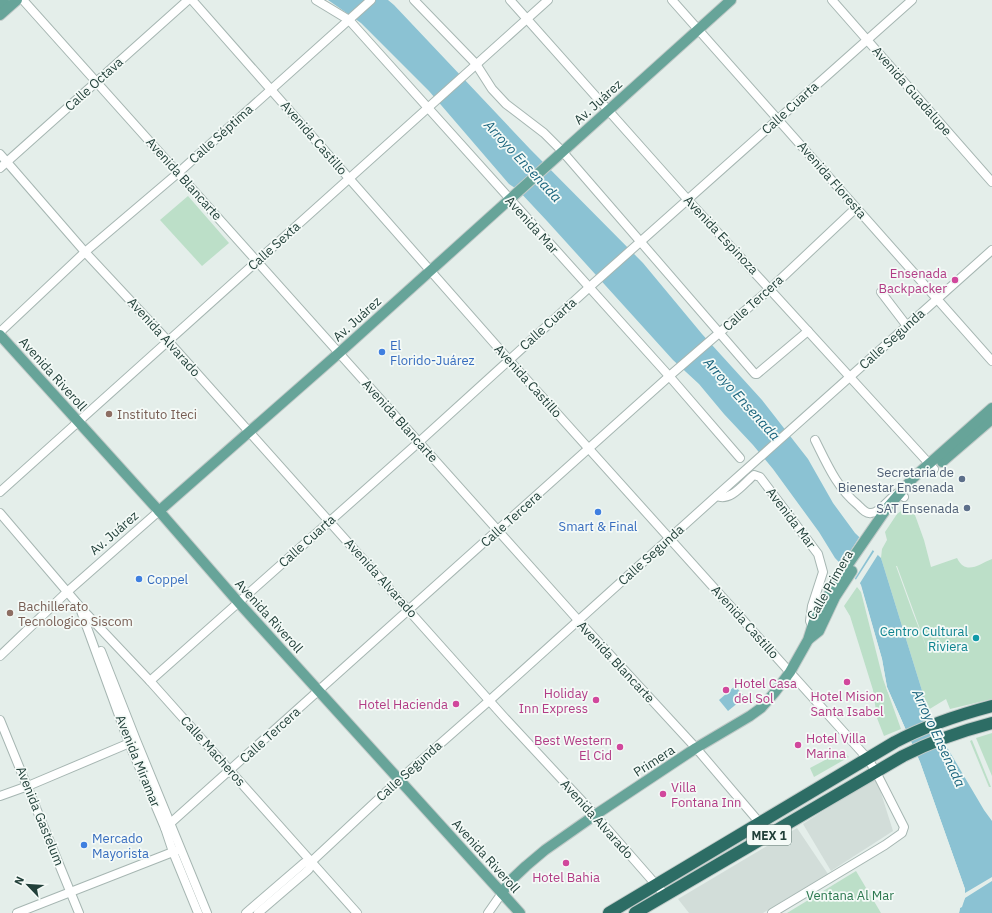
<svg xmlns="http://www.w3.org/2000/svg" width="992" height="913" font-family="'IBM Plex Sans',sans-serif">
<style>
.built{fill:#d2ddd9}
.green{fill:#bcdfc8;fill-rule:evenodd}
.water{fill:#8bc2d3}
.pier{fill:#e4eeea}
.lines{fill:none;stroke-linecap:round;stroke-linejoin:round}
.minor-casing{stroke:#a6b6b2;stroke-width:10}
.major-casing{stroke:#c1cac8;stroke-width:12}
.highway-casing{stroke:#c1cac8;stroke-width:14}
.minor{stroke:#fff;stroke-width:8}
.major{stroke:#67a499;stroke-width:10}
.highway{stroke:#2d6d65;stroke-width:12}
.hotel-dot{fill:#d1479c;stroke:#f4faf7;stroke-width:1.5}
.shop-dot{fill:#3f7fe0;stroke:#f4faf7;stroke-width:1.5}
.education-dot{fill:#8d6e63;stroke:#f4faf7;stroke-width:1.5}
.service-dot{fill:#5c6f8a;stroke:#f4faf7;stroke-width:1.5}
.culture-dot{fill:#0f9aa8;stroke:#f4faf7;stroke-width:1.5}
.labels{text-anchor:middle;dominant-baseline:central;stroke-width:3.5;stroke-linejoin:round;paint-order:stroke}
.shield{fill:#f4faf7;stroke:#617873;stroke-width:1}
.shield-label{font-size:12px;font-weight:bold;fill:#22403a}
.street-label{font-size:13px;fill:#22403a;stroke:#f4faf7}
.hotel-label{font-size:13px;fill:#b23c85;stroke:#f4faf7;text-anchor:end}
.shop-label{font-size:13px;fill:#366cbe;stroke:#f4faf7;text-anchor:start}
.education-label{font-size:13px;fill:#785e54;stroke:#f4faf7;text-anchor:start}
.service-label{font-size:13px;fill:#4e5e75;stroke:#f4faf7;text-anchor:end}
.culture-label{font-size:13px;fill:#0d838f;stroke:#f4faf7;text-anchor:end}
.park-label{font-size:13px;fill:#2b784f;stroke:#f4faf7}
.water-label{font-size:14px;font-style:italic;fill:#1b657e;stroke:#f4faf7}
</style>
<rect width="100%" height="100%" fill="#e4eeea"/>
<g class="built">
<path d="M876,777l17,54 -62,40 -28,-47z"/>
<path d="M797,828l31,46 -65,39h-74l-11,-14z"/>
</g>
<g class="green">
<path d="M188,196l41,47 -27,23 -42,-46z"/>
<path d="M911,504l13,36 7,27 26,-9c9,18 22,6 35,1v140l-42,10 -4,-10 -18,11 -47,-152 1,-9 5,-9 -2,-8 12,-18zM896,566h1l31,85 -15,-38z"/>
<path d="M857,587l4,5 22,87 18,50 -17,7 -7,-18 -4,-28 -23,-74 -6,-10z"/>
<path d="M992,733v43l-16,-38z"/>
<path d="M972,740l19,47h-2l-19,-46z"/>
<path d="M842,751l7,6 -35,20 -4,-9z"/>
<path d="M856,871l25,42h-94z"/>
</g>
<g class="water">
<path d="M328,0h60l6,5 136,144 113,114 59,71 60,66 46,59 25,44 22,30 26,25 47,152 20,39 36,61 8,11v92h-33l1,-5 5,-10v-9l-45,-127 -33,-75 -5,-28 -21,-74 -26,-27 -16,-26 -46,-63 -20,-24 -29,-31 -25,-30 -26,-24 -126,-139 -29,-31 -9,-6 -80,-93 -68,-68z"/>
<path d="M735,686l10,11 -17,14 -9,-11z"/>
</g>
<g class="pier">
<path d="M860,536l14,12 -20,32 -13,-14z"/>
<path d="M875,550l4,3 -19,30 22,76 5,28 33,75 45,127v4l27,-16v4l-27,17 -3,9 -2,1 -1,5h-2v-2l1,-4 2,-2 3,-6v-9l-45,-127 -31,-73 -7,-30 -20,-74 -5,-5z"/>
</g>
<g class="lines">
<defs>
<g id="minor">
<path d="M23,0l555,620 118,128 63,74 3,7 -7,12"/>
<path d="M192,0l317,360 359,399 8,13 28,55 -2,6 -17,12 -113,68"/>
<path d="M316,0l33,20 321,357 70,81"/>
<path d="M414,0l62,64 16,25 14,15 38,29 18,18 193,223h2l51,-43"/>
<path d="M510,0l178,200 246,269"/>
<path d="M672,0l320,361"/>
<path d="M832,0l160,182"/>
<path d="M0,154l85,98 83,89 335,375 92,99 70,80"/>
<path d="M0,168l188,-168"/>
<path d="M881,292l26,34"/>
<path d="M0,332l85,-80 93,-79 193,-173"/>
<path d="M815,440c12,24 22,48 43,65 4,4 8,9 13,8 9,0 19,-16 27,-20l6,4"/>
<path d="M0,492l548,-492"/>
<path d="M717,496c14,6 27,-13 37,-21l6,2 58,77 5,18 -11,34 -2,15 2,5"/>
<path d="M0,513l81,95 69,73 207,232"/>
<path d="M81,611l48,132 36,85 8,24 25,61"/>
<path d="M101,651l35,89 71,173"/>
<path d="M0,656l67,-64 92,-81"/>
<path d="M150,681l269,-239 175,-159 318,-283"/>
<path d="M0,720l79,193"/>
<path d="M0,796l28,-10 104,-44"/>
<path d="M165,828l509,-456 96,-83 86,-81"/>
<path d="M17,913l161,-63"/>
<path d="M246,913l58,-50 7,-1"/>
<path d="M258,913l49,-42 2,-2 2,-7 88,-82 91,-80 232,-209 270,-241"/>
<path d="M488,913l14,-20"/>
</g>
<g id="major">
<path d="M0,4l4,-4"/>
<path d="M0,15l17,-15"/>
<path d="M0,335l159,176 80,92 281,310"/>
<path d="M942,462l50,-43"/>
<path d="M159,511l180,-158 392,-353"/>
<path d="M809,639l10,-8 16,-34 17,-26"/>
<path d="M502,893l8,-12 16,-15 19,-16 50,-35 101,-67 54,-32 11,-8 14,-16 15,-20 18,-32 6,-19 22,-39 51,-74 26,-30 79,-70"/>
</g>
<g id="highway">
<path d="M609,913l286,-171c32,-17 63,-27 97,-36"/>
<path d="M635,913l268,-157c29,-15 58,-25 89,-33"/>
</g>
</defs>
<use href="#minor" class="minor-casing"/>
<use href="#major" class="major-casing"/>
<use href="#highway" class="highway-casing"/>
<use href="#minor" class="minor"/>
<use href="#major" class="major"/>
<use href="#highway" class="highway"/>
</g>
<g class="hotel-dot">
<circle cx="955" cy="280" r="4"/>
<circle cx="847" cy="682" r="4"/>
<circle cx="726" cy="690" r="4"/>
<circle cx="596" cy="700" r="4"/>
<circle cx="456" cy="704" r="4"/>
<circle cx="798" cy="745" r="4"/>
<circle cx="620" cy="747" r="4"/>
<circle cx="663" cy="794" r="4"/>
<circle cx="566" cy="863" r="4"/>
</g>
<g class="shop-dot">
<circle cx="382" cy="352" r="4"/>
<circle cx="598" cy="512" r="4"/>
<circle cx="139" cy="579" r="4"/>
<circle cx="84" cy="845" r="4"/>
</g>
<g class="education-dot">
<circle cx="109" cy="414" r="4"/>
<circle cx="10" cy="613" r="4"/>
</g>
<g class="service-dot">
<circle cx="962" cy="479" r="4"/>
<circle cx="967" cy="508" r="4"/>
</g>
<circle class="culture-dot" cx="976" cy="638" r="4"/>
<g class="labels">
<rect class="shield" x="747" y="825" width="44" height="20" rx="3"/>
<g class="shield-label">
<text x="769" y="835">MEX 1</text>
</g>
<g class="street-label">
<text transform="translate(94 84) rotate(-42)">Calle Octava</text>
<text transform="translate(912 91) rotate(49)">Avenida Guadalupe</text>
<text transform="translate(598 102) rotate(-42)">Av. Juárez</text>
<text transform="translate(790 108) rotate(-42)">Calle Cuarta</text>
<text transform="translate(221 134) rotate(-42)">Calle Séptima</text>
<text transform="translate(314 138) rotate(49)">Avenida Castillo</text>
<text transform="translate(184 179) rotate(48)">Avenida Blancarte</text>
<text transform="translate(832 180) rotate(49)">Avenida Floresta</text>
<text transform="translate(532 225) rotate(48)">Avenida Mar</text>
<text transform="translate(721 235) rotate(47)">Avenida Espinoza</text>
<text transform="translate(274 246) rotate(-42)">Calle Sexta</text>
<text transform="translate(753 303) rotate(-42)">Calle Tercera</text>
<text transform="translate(357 319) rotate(-42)">Av. Juárez</text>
<text transform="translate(548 324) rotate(-42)">Calle Cuarta</text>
<text transform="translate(164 337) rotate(48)">Avenida Alvarado</text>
<text transform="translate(892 339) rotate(-42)">Calle Segunda</text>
<text transform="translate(53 374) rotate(48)">Avenida Riveroll</text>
<text transform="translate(528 381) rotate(48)">Avenida Castillo</text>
<text transform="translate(400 421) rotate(48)">Avenida Blancarte</text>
<text transform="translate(791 518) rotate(53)">Avenida Mar</text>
<text transform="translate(511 519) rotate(-42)">Calle Tercera</text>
<text transform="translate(114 533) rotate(-41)">Av. Juárez</text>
<text transform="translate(307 541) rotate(-42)">Calle Cuarta</text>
<text transform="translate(651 555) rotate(-42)">Calle Segunda</text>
<text transform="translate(381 578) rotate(48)">Avenida Alvarado</text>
<text transform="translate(830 585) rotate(-60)">Calle Primera</text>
<text transform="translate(269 616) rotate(48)">Avenida Riveroll</text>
<text transform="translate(745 622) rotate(48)">Avenida Castillo</text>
<text transform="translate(616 662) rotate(47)">Avenida Blancarte</text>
<text transform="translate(270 735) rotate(-42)">Calle Tercera</text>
<text transform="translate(213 751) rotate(48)">Calle Macheros</text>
<text transform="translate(138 761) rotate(68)">Avenida Miramar</text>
<text transform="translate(654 761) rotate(-33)">Primera</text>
<text transform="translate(409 771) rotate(-42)">Calle Segunda</text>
<text transform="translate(40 816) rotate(68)">Avenida Gastelum</text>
<text transform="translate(597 819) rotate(48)">Avenida Alvarado</text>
<text transform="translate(486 856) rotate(48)">Avenida Riveroll</text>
</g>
<g class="hotel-label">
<text x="947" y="273">Ensenada<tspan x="947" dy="15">Backpacker</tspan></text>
<text x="734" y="683" text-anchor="start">Hotel Casa<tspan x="734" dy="15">del Sol</tspan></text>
<text x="588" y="693">Holiday<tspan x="588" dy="15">Inn Express</tspan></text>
<text x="847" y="696" text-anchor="middle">Hotel Mision<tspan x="847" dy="15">Santa Isabel</tspan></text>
<text x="448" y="704">Hotel Hacienda</text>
<text x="806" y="738" text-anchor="start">Hotel Villa<tspan x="806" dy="15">Marina</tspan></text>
<text x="612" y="740">Best Western<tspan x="612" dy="15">El Cid</tspan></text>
<text x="671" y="787" text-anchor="start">Villa<tspan x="671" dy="15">Fontana Inn</tspan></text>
<text x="566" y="877" text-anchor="middle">Hotel Bahia</text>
</g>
<g class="shop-label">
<text x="390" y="345">El<tspan x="390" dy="15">Florido-Juárez</tspan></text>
<text x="598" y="526" text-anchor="middle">Smart &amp; Final</text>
<text x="147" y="579">Coppel</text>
<text x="92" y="838">Mercado<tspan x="92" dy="15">Mayorista</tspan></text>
</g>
<g class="education-label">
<text x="117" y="414">Instituto Iteci</text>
<text x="18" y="606">Bachillerato<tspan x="18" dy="15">Tecnologico Siscom</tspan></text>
</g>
<g class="service-label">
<text x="954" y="472">Secretaria de<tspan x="954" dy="15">Bienestar Ensenada</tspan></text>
<text x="959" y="508">SAT Ensenada</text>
</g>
<g class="culture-label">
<text x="968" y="631">Centro Cultural<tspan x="968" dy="15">Riviera</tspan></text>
</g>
<g class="park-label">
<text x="850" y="895">Ventana Al Mar</text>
</g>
<g class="water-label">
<text transform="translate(523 161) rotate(47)">Arroyo Ensenada</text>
<text transform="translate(742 399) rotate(48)">Arroyo Ensenada</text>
<text transform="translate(939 738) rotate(65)">Arroyo Ensenada</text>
</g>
</g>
<g transform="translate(28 885) rotate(295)" stroke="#f4faf7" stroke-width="3" paint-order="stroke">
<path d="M0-3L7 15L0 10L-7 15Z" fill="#22403a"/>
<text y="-6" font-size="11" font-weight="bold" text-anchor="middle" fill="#22403a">N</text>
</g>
</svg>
